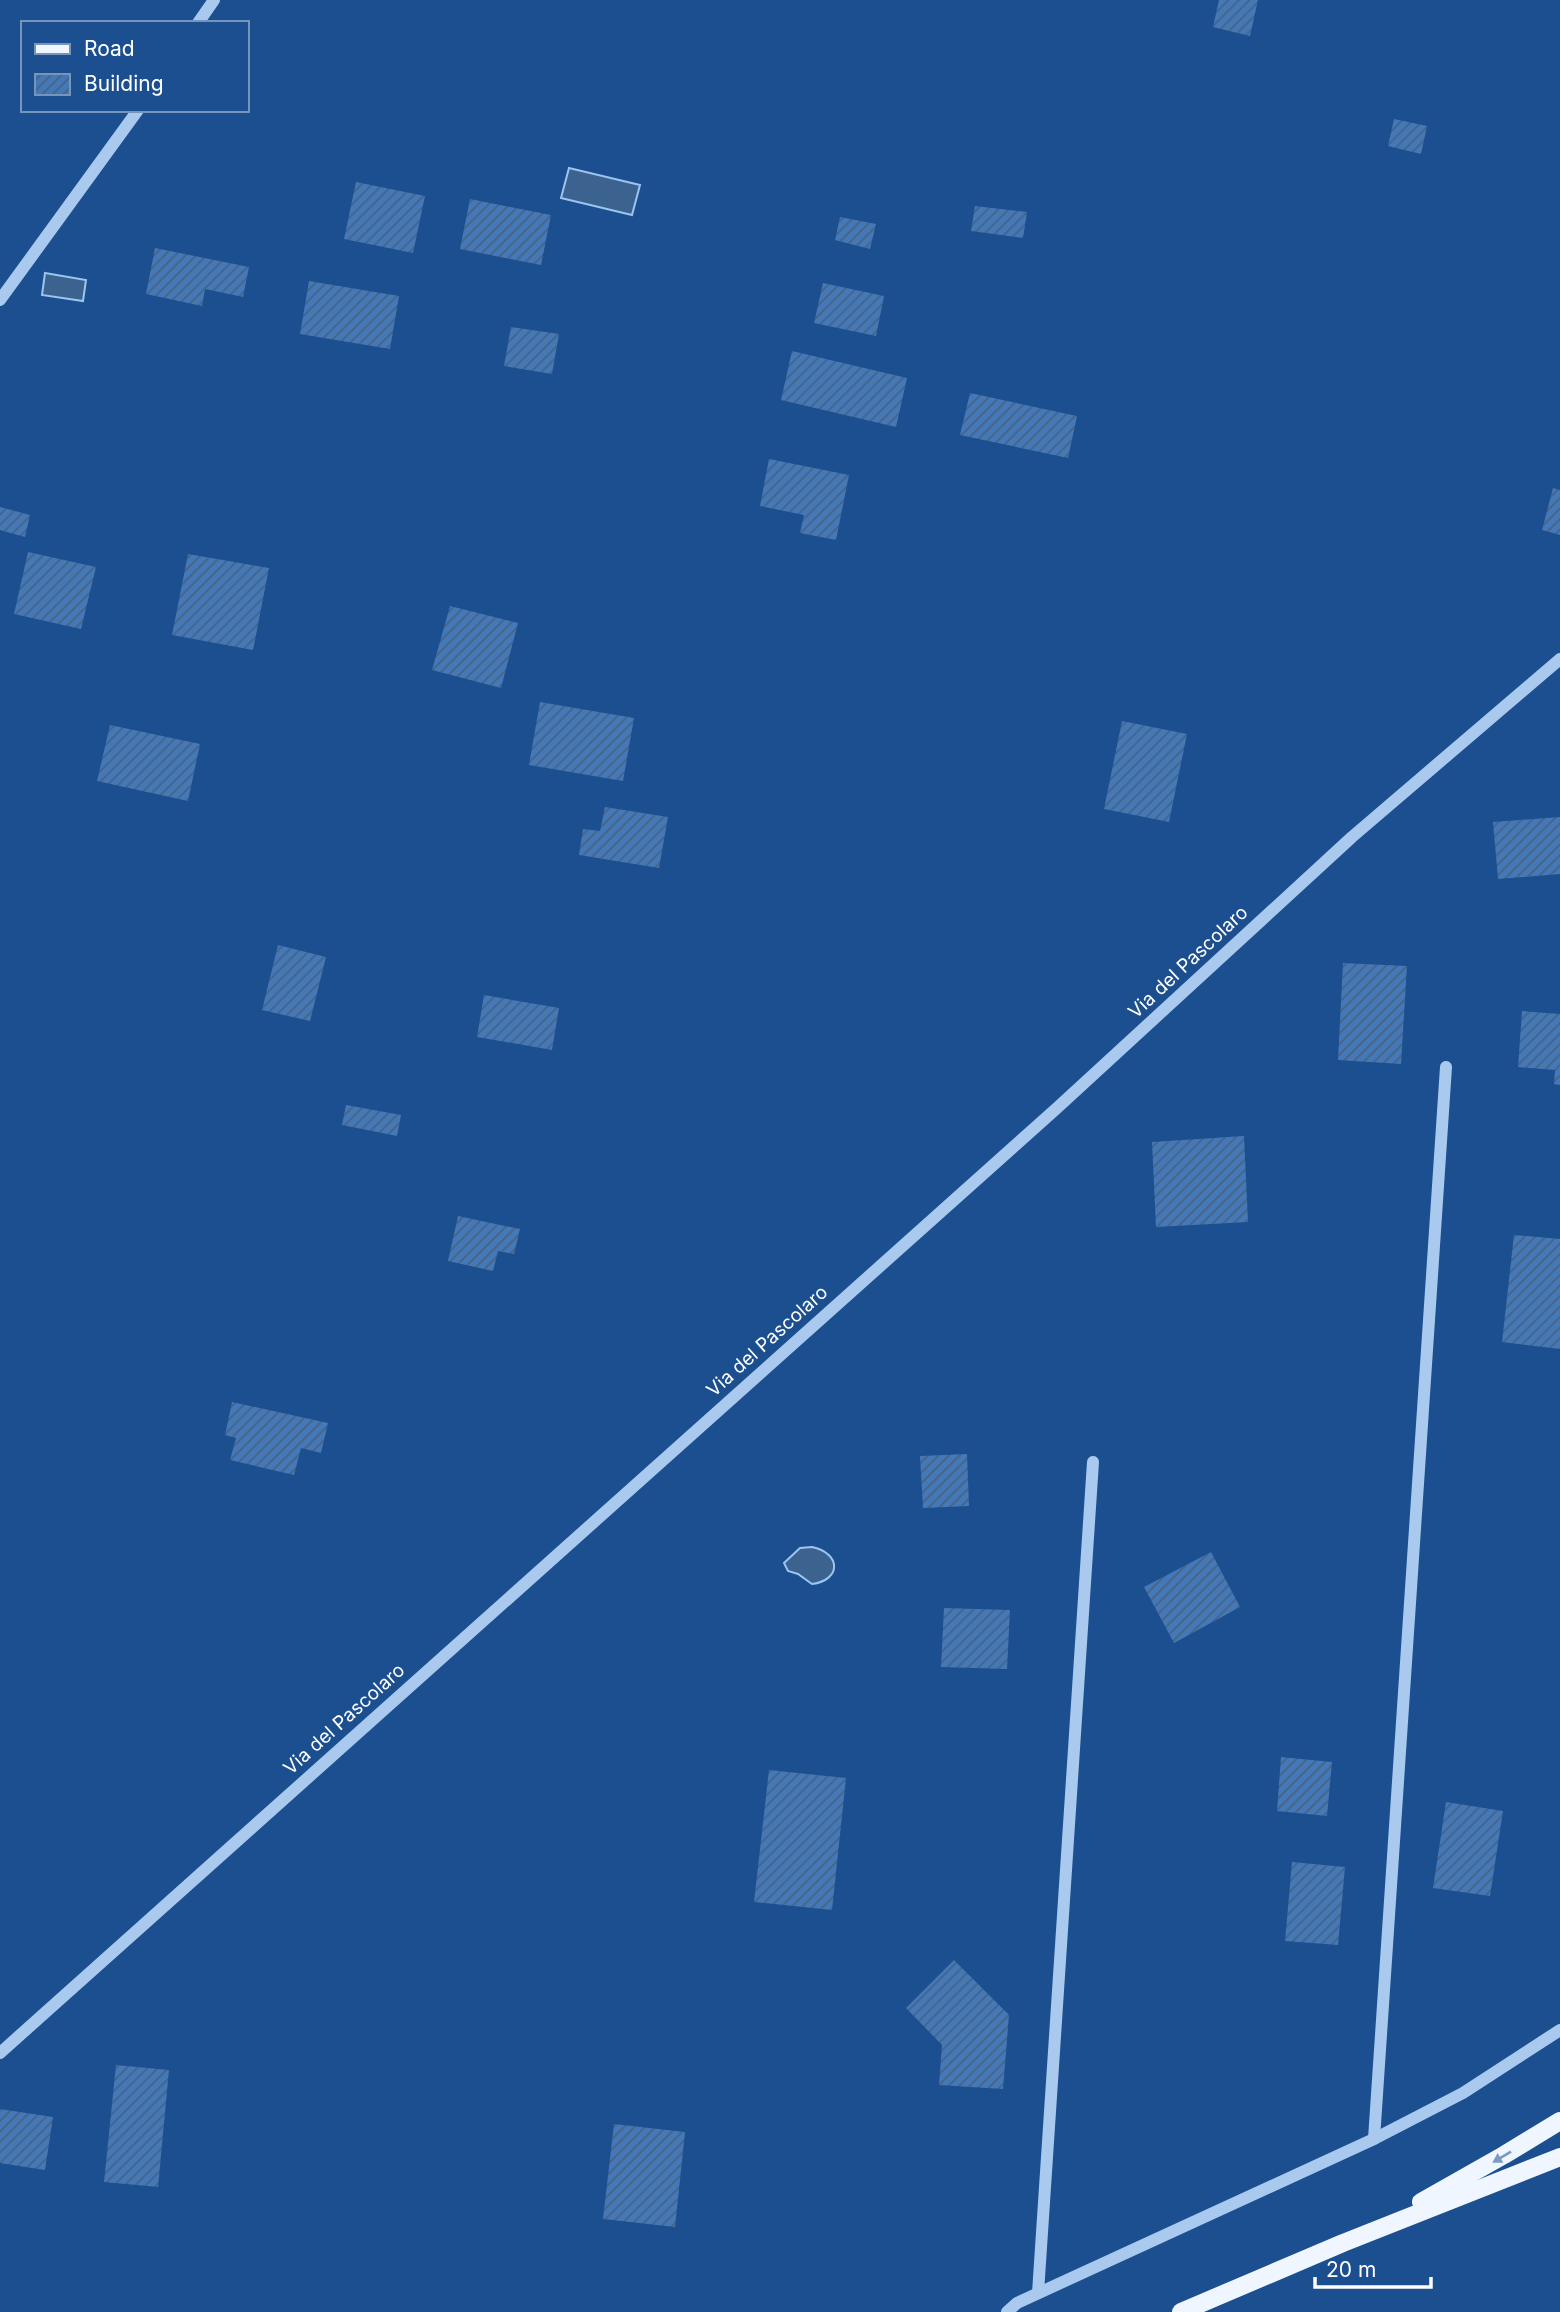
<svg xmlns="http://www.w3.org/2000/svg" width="1560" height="2312" font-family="Inter,sans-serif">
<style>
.water{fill:#3c6290;stroke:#9cc4f0;stroke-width:2}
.building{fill:url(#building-hatch)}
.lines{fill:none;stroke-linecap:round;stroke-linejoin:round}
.minor{stroke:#a9c9ee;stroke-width:12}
.major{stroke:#f0f6ff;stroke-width:18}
.oneway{fill:#7b9ac1}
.labels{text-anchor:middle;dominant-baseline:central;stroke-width:7;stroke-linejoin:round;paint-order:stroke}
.street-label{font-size:19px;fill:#fff;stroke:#1b4f8f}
</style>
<defs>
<pattern id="building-hatch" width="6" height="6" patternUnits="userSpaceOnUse" patternTransform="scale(1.75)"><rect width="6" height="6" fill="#4478b7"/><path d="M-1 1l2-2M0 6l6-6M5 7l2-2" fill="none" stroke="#486282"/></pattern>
</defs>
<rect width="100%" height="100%" fill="#1b4f8f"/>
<g class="water">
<path d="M569,168l71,17 -8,30 -71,-17z"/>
<path d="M45,273l41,7 -3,21 -41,-6z"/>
<path d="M812,1547c29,6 30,33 0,37l-14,-10 -10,-3 -4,-8 16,-15z"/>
</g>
<g class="building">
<path d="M1219,0h39l-8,36 -37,-9z"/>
<path d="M1394,119l33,7 -6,28 -33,-8z"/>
<path d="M356,182l69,14 -12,57 -69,-14z"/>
<path d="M470,199l81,16 -10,50 -81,-16z"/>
<path d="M975,206l52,6 -4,26 -52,-7z"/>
<path d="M840,217l36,7 -6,25 -35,-9z"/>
<path d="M155,248l94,19 -6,30 -38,-8 -3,17 -56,-12z"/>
<path d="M309,281l90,15 -9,53 -90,-15z"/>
<path d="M823,283l61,13 -8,40 -62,-13z"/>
<path d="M511,327l48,7 -7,40 -48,-8z"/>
<path d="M792,351l115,27 -11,49 -115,-27z"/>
<path d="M970,393l107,23 -9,42 -108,-23z"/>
<path d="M769,459l80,16 -13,65 -36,-7 4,-18 -44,-9z"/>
<path d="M1553,488l7,2v45l-18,-5z"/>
<path d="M0,507l30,8 -5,22 -25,-7z"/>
<path d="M28,552l68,15 -15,62 -67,-15z"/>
<path d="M188,554l81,14 -16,82 -81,-15z"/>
<path d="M450,606l68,17 -17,65 -69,-18z"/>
<path d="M540,702l94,16 -11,63 -94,-16z"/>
<path d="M1122,721l65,13 -18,88 -65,-13z"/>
<path d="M110,725l90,19 -12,57 -91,-20z"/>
<path d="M605,807l63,10 -9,51 -80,-13 4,-26 17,2z"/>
<path d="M1560,817v57l-62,5 -5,-57z"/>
<path d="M278,945l48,12 -16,64 -48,-11z"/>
<path d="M1343,963l64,3 -6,98 -63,-4z"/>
<path d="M484,995l75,13 -7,42 -75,-13z"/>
<path d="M1522,1011l38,3v71l-6,-1 1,-14 -37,-3z"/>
<path d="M346,1105l55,10 -4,21 -55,-11z"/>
<path d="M1244,1136l4,86 -92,5 -4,-85z"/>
<path d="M458,1216l62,13 -6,25 -16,-3 -5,20 -45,-10z"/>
<path d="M1514,1235l46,4v110l-58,-7z"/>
<path d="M232,1402l96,21 -7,30 -20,-5 -7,27 -64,-15 6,-22 -11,-3z"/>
<path d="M967,1454l2,52 -46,2 -3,-52z"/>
<path d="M1211,1552l29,55 -66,36 -30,-56z"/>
<path d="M944,1608l66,2 -3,59 -66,-2z"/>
<path d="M1281,1757l51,5 -5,54 -50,-5z"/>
<path d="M769,1770l77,8 -14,132 -78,-8z"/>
<path d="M1446,1802l57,9 -13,85 -57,-8z"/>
<path d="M1292,1862l53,5 -7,78 -53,-4z"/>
<path d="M954,1960l55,55 -6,74 -64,-4 3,-40 -36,-37z"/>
<path d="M116,2065l53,5 -11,117 -54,-5z"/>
<path d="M0,2109l53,8 -8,53 -45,-7z"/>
<path d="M614,2124l71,8 -10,95 -72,-8z"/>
</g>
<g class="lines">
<g class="minor">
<path d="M198,23l16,-23"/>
<path d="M0,300l138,-190"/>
<path d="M0,2053l1057,-945 295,-271 208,-178"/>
<path d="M1374,2139l72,-1072"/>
<path d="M1038,2293l55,-831"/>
<path d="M1007,2312l10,-9 357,-164 89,-46 97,-63"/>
</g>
<g class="major">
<path d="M1421,2202l83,-47 56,-34"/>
<path d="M1181,2312l162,-69 217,-86"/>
</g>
</g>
<defs><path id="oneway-solid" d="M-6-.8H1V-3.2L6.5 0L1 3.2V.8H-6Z" transform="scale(1.75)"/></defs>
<use class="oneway" href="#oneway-solid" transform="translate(1502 2157) rotate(149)"/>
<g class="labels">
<g class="street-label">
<text transform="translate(1188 962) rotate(-43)">Via del Pascolaro</text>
<text transform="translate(767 1341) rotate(-42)">Via del Pascolaro</text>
<text transform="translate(344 1719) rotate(-42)">Via del Pascolaro</text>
</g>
</g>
<rect x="21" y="21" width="228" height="91" fill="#1b4f8f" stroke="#7695bc" stroke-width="2"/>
<rect x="35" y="44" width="35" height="10" fill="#f0f6ff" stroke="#7695bc" stroke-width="2"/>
<text x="84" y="56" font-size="21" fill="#ffffff">Road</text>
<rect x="35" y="74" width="35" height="21" fill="url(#building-hatch)" stroke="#7695bc" stroke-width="2"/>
<text x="84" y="91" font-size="21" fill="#ffffff">Building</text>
<path d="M1315 2277v10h116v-10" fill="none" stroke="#ffffff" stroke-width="3.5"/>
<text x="1326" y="2277" font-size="21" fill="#ffffff" stroke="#1b4f8f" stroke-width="5" paint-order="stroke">20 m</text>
</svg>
